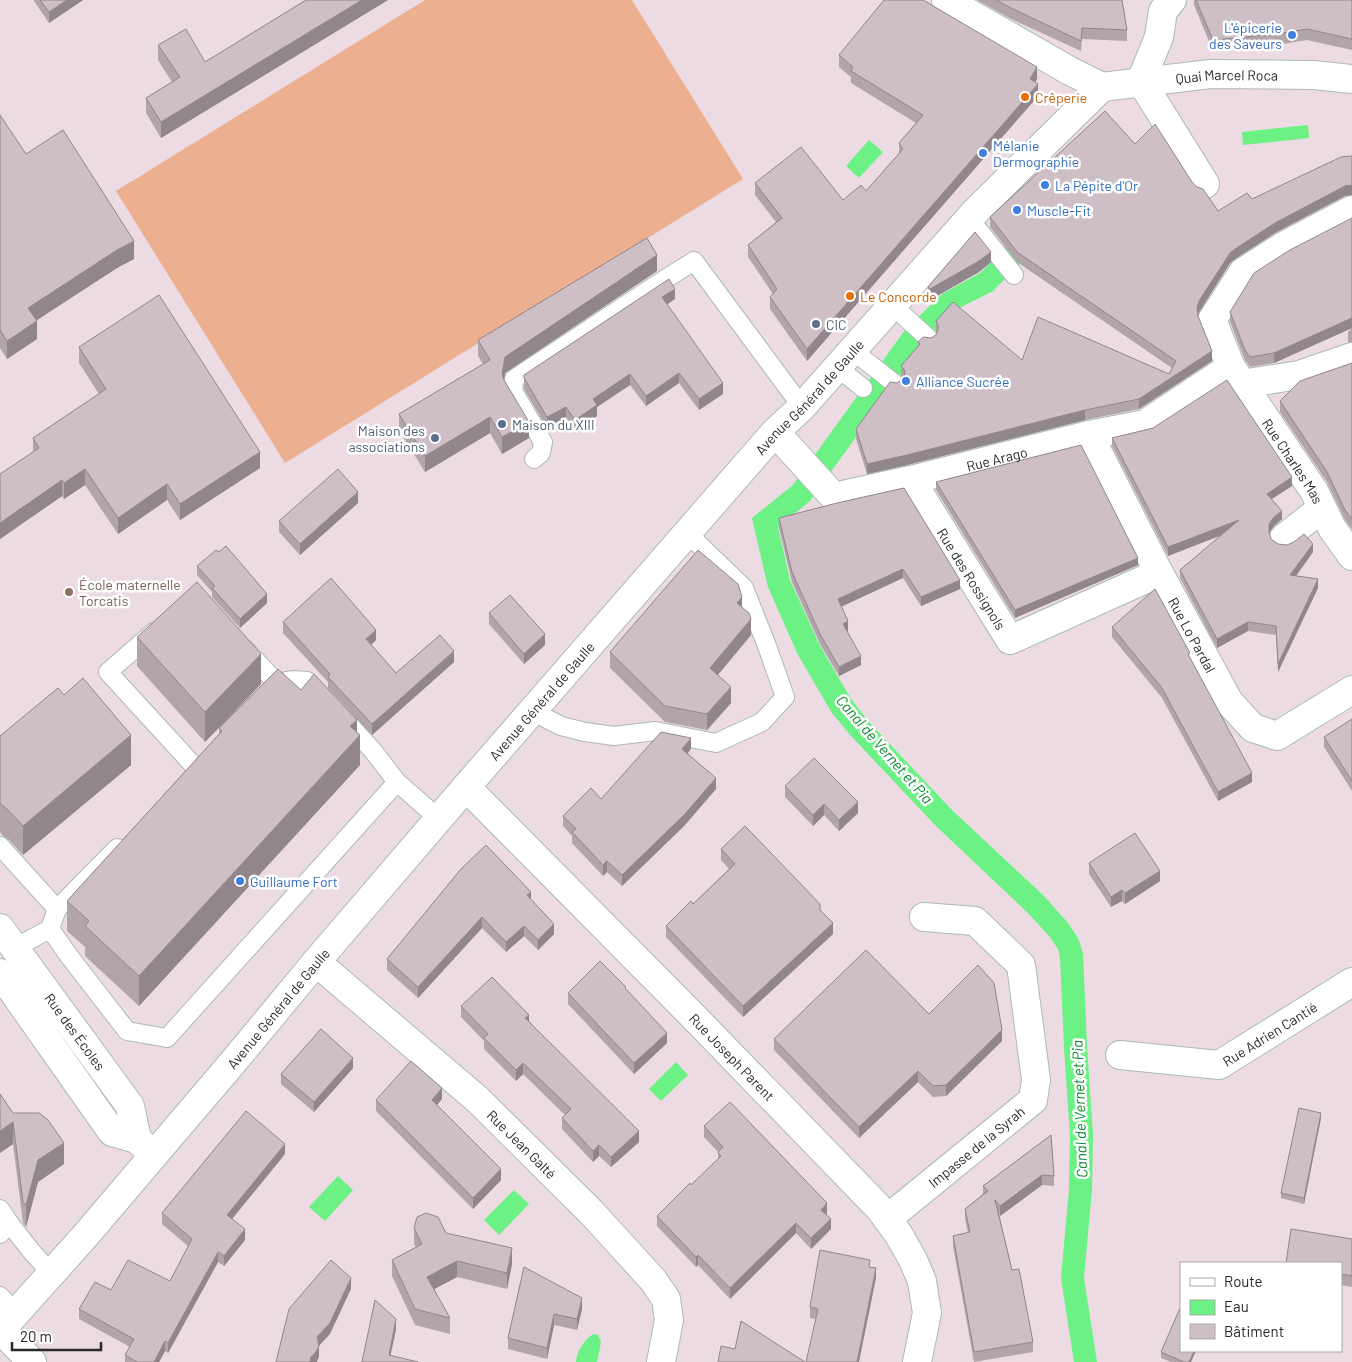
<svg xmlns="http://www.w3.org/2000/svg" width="1352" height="1362" font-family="Barlow,sans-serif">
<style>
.pitch{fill:#ecb091}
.water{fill:#6bf184}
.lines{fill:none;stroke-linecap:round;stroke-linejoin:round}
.service-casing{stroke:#abbab6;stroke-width:20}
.minor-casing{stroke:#abbab6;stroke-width:30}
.tertiary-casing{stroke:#abbab6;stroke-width:30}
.secondary-casing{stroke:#abbab6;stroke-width:30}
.service{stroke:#fff;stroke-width:18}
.minor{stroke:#fff;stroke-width:28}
.tertiary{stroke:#fff;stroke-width:28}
.secondary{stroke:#fff;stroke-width:28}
.wall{fill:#b1a4aa}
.shaded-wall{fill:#90868b}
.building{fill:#cebfc6;stroke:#90868b}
.shop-dot{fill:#3f7fe0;stroke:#fff;stroke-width:2}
.food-dot{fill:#e8710a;stroke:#fff;stroke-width:2}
.service-dot{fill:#5c6f8a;stroke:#fff;stroke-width:2}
.education-dot{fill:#8d6e63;stroke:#fff;stroke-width:2}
.labels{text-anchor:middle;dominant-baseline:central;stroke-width:5;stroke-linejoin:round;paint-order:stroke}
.shop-label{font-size:14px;fill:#366cbe;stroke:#fff;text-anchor:start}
.street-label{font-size:14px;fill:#292929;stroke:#fff}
.food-label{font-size:14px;fill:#c56008;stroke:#fff;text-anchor:start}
.service-label{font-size:14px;fill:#4e5e75;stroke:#fff;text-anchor:start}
.education-label{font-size:14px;fill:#785e54;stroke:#fff;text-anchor:start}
.water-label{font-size:15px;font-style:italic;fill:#0b872c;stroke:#fff}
</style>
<rect width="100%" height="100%" fill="#ecdbe3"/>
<path class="pitch" d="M425,0h207l111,179 -458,284 -169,-272z"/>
<g class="water">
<path d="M1308,125l1,13 -66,7 -1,-13z"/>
<path d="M869,140l14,12 -24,26 -13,-12z"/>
<path d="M1072,182l14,14 -93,95 -40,20 -36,41 -107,149 -32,26 12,53 29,64 32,55 18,23 83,88 93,87 23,26 10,15 5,15 4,93 6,89 -1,55 -8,88 13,84h-23l-13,-84 8,-89 1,-54 -6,-87 -4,-91 -2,-8 -8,-12 -22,-24 -92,-87 -84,-89 -20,-24 -34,-58 -30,-68 -16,-69 41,-33 112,-155 37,-36 38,-21z"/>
<path d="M676,1062l12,13 -27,26 -12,-12z"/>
<path d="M338,1176l15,14 -28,31 -16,-14z"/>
<path d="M514,1190l15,14 -30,31 -15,-15z"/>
<path d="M594,1334l4,1 3,7 -4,20h-21c0,-9 9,-24 18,-28z"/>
</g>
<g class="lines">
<defs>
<g id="service">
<path d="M969,218l45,57"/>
<path d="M892,305l36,33"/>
<path d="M852,350l42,33"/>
<path d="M837,367l26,21"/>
<path d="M534,459l7,-6 2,-11 -30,-51 1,-12 148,-98 32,-20 108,146"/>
<path d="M154,632l-46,40 87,95"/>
<path d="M245,649l33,35"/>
<path d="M269,692c14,-13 21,-13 38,-11l17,18"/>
<path d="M532,711l29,15 24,6 29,4 41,-5 61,12 46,-21 23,-25 -18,-51 -23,-58 -57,-55"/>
<path d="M344,719l30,33 23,30"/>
<path d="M0,846l57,63"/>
<path d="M117,848l-60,61 -7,20 19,27 58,75 40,7 230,-256 42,37"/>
<path d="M14,948l36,-19"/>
<path d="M0,1209l10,15"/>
<path d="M0,1234l10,-10 22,28 19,21"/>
<path d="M0,1296l16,17"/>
</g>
<g id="minor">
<path d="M946,0l124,71 32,16"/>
<path d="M1141,81l64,103"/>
<path id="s1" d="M1352,210l-70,37 -39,25 -31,48 19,47 83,124 18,37 20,28"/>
<path d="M1242,384l57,-9 53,-18"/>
<path id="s2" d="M775,432l59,65 77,-17 178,-45 56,-11 86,-57"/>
<path id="s3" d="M1089,435l70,138 70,129 24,26 24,8 75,-46"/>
<path id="s4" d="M911,480l99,160 149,-67"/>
<path d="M1284,538l38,-30"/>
<path id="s5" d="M466,787l226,228 189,195 18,25 14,25 9,21 5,32 -10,49"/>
<path id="s6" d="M0,928l130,178 7,33"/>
<path id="s7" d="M316,962l161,137 114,113 62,68 13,19 3,21 -8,42"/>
<path d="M0,973l112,159 25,7 11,11"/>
<path id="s8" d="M1120,1055l99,10 133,-83"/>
<path id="s9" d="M887,1219l146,-119 3,-20 -15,-115 -46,-44 -51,-4"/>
<path d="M1,1330l31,32"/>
</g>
<path id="tertiary" d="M1141,81l18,-44 4,-26 9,-11"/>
<g id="secondary">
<path id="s10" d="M0,1331l85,-95 149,-175 82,-99 150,-175 309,-355 27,-25 173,-195 127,-125 108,-13 104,1 38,4"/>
</g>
</defs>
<use href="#service" class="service-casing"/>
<use href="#minor" class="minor-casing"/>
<use href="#tertiary" class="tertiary-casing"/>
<use href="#secondary" class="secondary-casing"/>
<use href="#service" class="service"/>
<use href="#minor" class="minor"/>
<use href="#tertiary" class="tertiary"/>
<use href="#secondary" class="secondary"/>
</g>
<g class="wall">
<path d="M34,0h49l-34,23 -15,-22z"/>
<path d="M306,0h82l-227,138 -15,-25v-15l26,-16 -14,-22v-15l47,17z"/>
<path d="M977,0h145l5,30v11l-45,-2 -1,12 -70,-32z"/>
<path d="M1194,0h158v50l-45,-10 -31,5 -63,6 -19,-46z"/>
<path d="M839,55l198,24 -2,3 3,14 -231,265 -37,-52v-12l3,-3 -25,-37v-12l28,-23 -21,-27v-12l88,17 23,-9 33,-37v-11l17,-20 -65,-40v-6l-12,-10z"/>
<path d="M0,115l26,39 108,105 -17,9 -81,52 1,19 -30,20 -7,-11z"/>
<path d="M1135,144l57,38 26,29 34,-12 100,-43v39l-7,1 -70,37 -40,26 -5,4 -31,49 -2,3 15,46 -73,48 -54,11 -178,45 -40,9 -11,-35v-10l41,-46 6,-4v-1l-2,-2v-10l17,-19v-5l13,-4 5,-3 1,-2 -1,-1v-11l86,39 147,14 3,-6 -155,-106 -27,-35v-10z"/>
<path d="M1352,218v124h-4v-10l4,-4 -78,35 -24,4 -5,-7 -15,-38v-10z"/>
<path d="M991,262l-12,10 -49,28 -2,-2v-11z"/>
<path d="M657,271l-152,102 -1,7 25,58 -27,16 -12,-21 -65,39 -26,-42v-16l84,-50 -5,-8v-16z"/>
<path d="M675,299l-8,5 56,90 -24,16 -20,-27 -33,23 -16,-21 -33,22v9l-22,15 -9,-14 -19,11 -23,-39v-14z"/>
<path d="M79,347l181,121 -80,52 -13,-20 -49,34 -33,-49 -21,14 -2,-3 -62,43v-65l33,-22v-14l66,-44 -20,-31z"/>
<path d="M1352,363v166l-7,-9 -18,-38 -47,-70v-11z"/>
<path d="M1112,438l180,48 -20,13 10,20 -8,7 -5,7 2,6 7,5 35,8 -17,24 22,12 -40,84 -2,-37 -28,-4 -31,17 -37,-70v-8l40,-34 -52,20 -56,-110z"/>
<path d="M936,482l202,83 -123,53 -79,-128z"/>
<path d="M358,503l-58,52 -21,-23v-11z"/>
<path d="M779,518l181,71 -39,17 -18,-28 -62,29 7,24h-1l14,34 -22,11 -19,-32 -28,-62 -13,-54z"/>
<path d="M219,552l48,51 -27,25 -28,-31v-5l-15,-17v-9z"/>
<path d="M742,607l9,28 -33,40 13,28 -24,27 -42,-8 -55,-54v-16z"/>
<path d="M489,613l56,32 -21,19 -35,-40z"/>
<path d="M283,622l93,18 -5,5 25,28 58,-11 -82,73 -44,-47v-6l-45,-49z"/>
<path d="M1112,627l78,31 62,124 -34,19 -56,-103 -50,-61z"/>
<path d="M137,637l124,47 -56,58 -68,-76z"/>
<path d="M301,690l56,43 3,32 -221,241 -54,-50v-9l-18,-16v-30l152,-167v-6z"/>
<path d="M64,695l67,70 -108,90 -15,-16 -5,-3 -3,-4v-96z"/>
<path d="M1352,719v72l-28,-44v-10z"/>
<path d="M691,749l-4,5 29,35 -32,37 -62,60 -15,-14 -4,4 -31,-33v-7l-9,-10v-10l38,-17z"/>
<path d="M785,786l73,27 -19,18 -15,-16 -11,11 -28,-29z"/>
<path d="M721,849l99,61 13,24 -90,83 -77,-80v-11l27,-22 36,-35 -8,-9z"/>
<path d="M1089,863l71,18 -35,23 -3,-3 -11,6 -22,-33z"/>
<path d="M461,869l70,30 23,35 -16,16 -14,-14 -18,16 -24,-24 -64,70 -31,-28v-11z"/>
<path d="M626,989l41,54 -33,31 -66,-70v-11z"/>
<path d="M461,1006l68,15 110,121 -28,25 -12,-11 -6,6 -31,-33v-11l3,-3 -42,-41 -7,7 -32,-32v-8l-23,-24z"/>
<path d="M929,1014l73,27 -56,55 -13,1 -15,-15 -59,56 -85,-88v-11z"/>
<path d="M353,1068l-39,44 -33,-28v-10z"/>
<path d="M0,1094l13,19 51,51 -26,18 -12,45 -3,-4 -10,-79 -13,9z"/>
<path d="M442,1099l-5,6 64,75 -28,29 -97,-98v-11z"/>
<path d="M1321,1118l-17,86 -23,-6v-5z"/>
<path d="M704,1126l123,88 -1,1 5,14 -20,20 -15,-16 -66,66 -32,-34 -2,2 -39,-41v-10l34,-31 27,-25v-8l-14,-15z"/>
<path d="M1051,1135l3,41v10l-12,-1 -42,31 -1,-2 13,56 21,72v10l-59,10 -21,-116v-10l15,-3 -3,-14v-10l18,-15v-8z"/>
<path d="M285,1154l-53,65 13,21 -21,26 -6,-4 -50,91 -3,-2 -6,11h-34v-7l5,-8 -51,-28v-10l32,-19 59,-9 18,-35 -26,-22v-11z"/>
<path d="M414,1228l98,36 -5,25 -50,-12 -23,12 16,29v16l-35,-9 -23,-49v-16l24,-13 -2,-3z"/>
<path d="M1352,1239v48l-11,-2v-22z"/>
<path d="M524,1267l58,42 -5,21 -23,-5 -7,34 -39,-10v-11z"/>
<path d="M870,1267l6,11 -61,41 -5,-1v-11z"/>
<path d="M1161,1352l30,10h-20l-10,-4z"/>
</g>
<g class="shaded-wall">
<path d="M67,0h16l-34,23v-11z"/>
<path d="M362,0h26l-227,138v-16z"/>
<path d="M1037,67v12l-7,12v-12z"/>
<path d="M1038,84v12l-231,265v-12z"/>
<path d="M1352,185v10l-7,1 -70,37 -40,26 -5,4 -31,49 -2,6v-10l2,-7 31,-48 5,-4 40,-26 70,-37z"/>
<path d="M134,241v18l-17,9 -89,58v-18l89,-58z"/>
<path d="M991,252v10l-12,10 -49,28v-11z"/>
<path d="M657,255v16l-152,102 -3,17v-16l3,-17z"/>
<path d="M675,289v10l-13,9v-11z"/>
<path d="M1352,318v10l-78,35v-10z"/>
<path d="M37,321v18l-30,20v-18z"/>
<path d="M1212,351v10l-73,48v-10z"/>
<path d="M679,373v10l-33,23v-10z"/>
<path d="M630,374v11l-33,22v9l-22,15v-11l18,-21z"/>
<path d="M723,383v11l-24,16v-11z"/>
<path d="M566,407v10l-19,11v-11z"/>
<path d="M1085,410v10l-178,45 -40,9v-10z"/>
<path d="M490,417v16l-65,39v-16z"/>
<path d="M529,422v16l-27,16v-17z"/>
<path d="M260,452v16l-80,52v-16z"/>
<path d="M85,469v16l-21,14v-16z"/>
<path d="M1292,477v9l-25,16v-8z"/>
<path d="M62,480v16l-62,43v-16z"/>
<path d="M167,484v16l-49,34v-16z"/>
<path d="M358,492v11l-58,52v-11z"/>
<path d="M1282,511v8l-8,7 -5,7v-9l5,-7z"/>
<path d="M1239,520v8l-71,28v-9z"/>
<path d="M1313,544v8l-23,32v-9z"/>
<path d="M1138,558v7l-123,53v-8z"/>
<path d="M903,569v9l-65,30v-9z"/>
<path d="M1318,579v9l-40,84v-8z"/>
<path d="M960,580v9l-39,17v-9z"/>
<path d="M267,594v9l-27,25v-9z"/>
<path d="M742,597v16l-5,-10z"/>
<path d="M751,619v16l-41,49v-16z"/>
<path d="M848,621v10l-5,2v-9z"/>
<path d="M1248,622v9l-31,17v-9z"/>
<path d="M376,630v10l-10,10v-11z"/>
<path d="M545,634v11l-21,19v-10z"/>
<path d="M454,651v11l-82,73v-11z"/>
<path d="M261,654v30l-56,58v-30z"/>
<path d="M861,656v9l-22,11v-9z"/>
<path d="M731,687v16l-24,27v-16z"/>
<path d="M357,720v18l3,-3v30l-221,241v-30l211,-250z"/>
<path d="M131,735v30l-108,90v-29z"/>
<path d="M691,738v11l-9,11v-11z"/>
<path d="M1252,773v9l-34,19v-9z"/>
<path d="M716,778v11l-32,37 -62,60v-11z"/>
<path d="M858,802v11l-19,18v-11z"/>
<path d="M824,804v11l-11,11v-11z"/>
<path d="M607,861v11l-4,4v-11z"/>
<path d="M1160,871v10l-35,23v-11z"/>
<path d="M1122,890v11l-11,6v-10z"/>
<path d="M531,892v10l-4,-7z"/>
<path d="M482,917v11l-64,70v-11z"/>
<path d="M833,923v11l-90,83v-11z"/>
<path d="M554,924v10l-16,16v-10z"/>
<path d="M524,926v10l-18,16v-10z"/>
<path d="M529,1015v10l-4,-7z"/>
<path d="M1002,1030v11l-56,55v-11z"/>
<path d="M667,1033v10l-33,31v-11z"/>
<path d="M353,1058v10l-39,44v-10z"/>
<path d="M523,1063v11l-7,7v-11z"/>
<path d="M918,1071v11l-59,56v-11z"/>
<path d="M442,1088v11l-10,12v-11z"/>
<path d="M1321,1113v5l-17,86v-6z"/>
<path d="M13,1122v22l-13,9v-22z"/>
<path d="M639,1131v11l-28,25v-10z"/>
<path d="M64,1143v21l-26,18 -12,45v-22l12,-45z"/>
<path d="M285,1144v10l-58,71v-10z"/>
<path d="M599,1145v11l-6,6v-11z"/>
<path d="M501,1169v11l-28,29v-11z"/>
<path d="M1042,1175v10l-42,31v-10z"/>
<path d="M827,1203v11l-6,6v-10z"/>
<path d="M831,1219v10l-20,20v-11z"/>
<path d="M796,1223v10l-66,66v-11z"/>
<path d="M245,1229v11l-21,26v-10z"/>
<path d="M512,1248v16l-5,25v-16z"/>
<path d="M218,1252v10l-50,91v-10z"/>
<path d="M698,1255v10l-2,2v-10z"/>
<path d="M457,1261v16l-30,16v-16z"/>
<path d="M876,1268v10l-17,84h-2z"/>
<path d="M351,1278v11l-21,45 -13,14v-11z"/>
<path d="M582,1298v11l-5,21v-11z"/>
<path d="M554,1314v11l-7,34v-11z"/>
<path d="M396,1319v11l-7,32v-7z"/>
<path d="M165,1341v10l-6,11h-5z"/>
<path d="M319,1346v11l-2,5h-7l1,-5z"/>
<path d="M1194,1351h2l-5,11h-2z"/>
</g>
<g class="building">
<path d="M40,0h27l-18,12z"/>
<path d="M306,0h56l-201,122 -15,-24 34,-21 -22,-32 28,-16 19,33z"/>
<path d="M884,0h39l114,67 -7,12 8,5 -231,265 -37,-52 7,-8 -29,-44 34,-27 -27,-35 46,-36 42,53 18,-15 5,6 37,-42 -4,-6 24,-28 -72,-44 2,-4 -14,-12z"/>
<path d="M996,0h126l5,30 -45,-2 -1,13 -70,-33z"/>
<path d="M1196,0h156v39l-45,-10 -31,5 -63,6z"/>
<path d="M1105,111l30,33 20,-20 37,58 5,5 6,2 15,22 29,-18 5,6 89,-42 11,-1v29l-7,1 -70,37 -40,26 -5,4 -31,48 -2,7 1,8 14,35 -73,48 -54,11 -178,45 -40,9 -11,-35 34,-47 7,1 6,-4 2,-5 -1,-5 -3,-3 19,-22 -2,-2 5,-5 8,1 5,-3 2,-5v-5l-2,-4 17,-19 69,58 16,-43 131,57 7,-13 -159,-109 -27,-35z"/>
<path d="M0,115l26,39 37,-24 71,111 -17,9 -89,58 9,13 -30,20 -7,-11z"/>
<path d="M1352,218v100l-78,35 -24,4 -5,-7 -15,-38 24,-39 36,-23z"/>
<path d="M975,232l16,20 -12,9 -49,28 -2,-2z"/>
<path d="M647,238l10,17 -152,102 -3,17 2,6 25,42 -27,15 -12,-20 -65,39 -26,-42 91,-54 -12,-20z"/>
<path d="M669,279l6,10 -13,8 61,86 -24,16 -20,-26 -33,23 -16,-22 -37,25 4,6 -22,15 -9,-13 -19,10 -23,-39v-3z"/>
<path d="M159,295l101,157 -80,52 -13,-20 -49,34 -33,-49 -21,14 -2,-3 -62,43v-49l39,-26 -6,-10 73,-49 -27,-42z"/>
<path d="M1352,363v156l-7,-9 -18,-38 -47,-71 20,-20z"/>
<path d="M1227,380l65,97 -25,17 15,17 -8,6 -5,7v8l2,7 7,5 9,1 7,-3 10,-8 9,10 -23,31 28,4 -40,85 -2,-38 -28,-4 -31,17 -37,-69 59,-50 -71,27 -56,-109 41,-10z"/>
<path d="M1081,445l57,113 -123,52 -79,-128z"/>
<path d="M338,469l20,23 -58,52 -21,-23z"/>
<path d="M904,488l56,92 -39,17 -18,-28 -65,30 10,22 -5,3 18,32 -22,11 -19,-33 -28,-62 -13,-54 58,-15z"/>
<path d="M226,546l41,48 -27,25 -28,-31 3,-2 -18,-20 19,-16 3,2z"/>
<path d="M698,550l40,34 4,13 -5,6 12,10 2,6 -41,49 21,19 -24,27 -42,-8 -55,-54z"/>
<path d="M331,578l45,52 -10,9 30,34 44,-38 14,16 -82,73 -44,-47 2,-3 -47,-52z"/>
<path d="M197,582l64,72 -56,58 -68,-75z"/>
<path d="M1155,589l35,64 -2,1 64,119 -34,19 -56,-104 -50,-61z"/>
<path d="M510,595l35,39 -21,20 -35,-41z"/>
<path d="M278,669l23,21 13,-16 43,46 -7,6 10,9 -221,241 -54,-50 4,-5 -22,-20 155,-170 -3,-3z"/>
<path d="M83,678l48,57 -108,91 -15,-16 -5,-4 -3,-3v-67l58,-48 6,7z"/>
<path d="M1352,719v62l-28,-44z"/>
<path d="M661,732l30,6 -9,11 34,29 -32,37 -62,60 -15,-14 -4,4 -31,-33 4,-3 -13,-13 28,-28 10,11z"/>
<path d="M814,758l44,44 -19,18 -15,-16 -11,11 -28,-29z"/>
<path d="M745,826l75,78v6l13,13 -90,83 -77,-80 25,-25 2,3 42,-40 -14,-15z"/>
<path d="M1135,833l25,38 -35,22 -3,-3 -11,7 -22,-34z"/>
<path d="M486,845l45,47 -4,3 27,29 -16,16 -14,-14 -18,16 -24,-25 -64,70 -31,-28 74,-90z"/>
<path d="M866,950l63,64 49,-49 16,18 8,47 -56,55 -13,1 -15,-15 -59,56 -85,-88z"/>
<path d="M600,961l26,26 -1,1 42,45 -33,30 -66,-70z"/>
<path d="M492,977l37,38 -4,3 114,113 -28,26 -12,-12 -6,6 -31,-33 9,-9 -48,-46 -7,7 -32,-32 4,-4 -27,-28z"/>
<path d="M321,1029l32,29 -39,44 -33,-28z"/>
<path d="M411,1061l31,27 -10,12 69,69 -28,29 -97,-98z"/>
<path d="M0,1094l13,19h26l9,7 16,23 -26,17 -12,45 -3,-3 -10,-80 -13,9z"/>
<path d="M730,1102l97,101 -6,7 10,9 -20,19 -15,-15 -66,65 -32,-33 -2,2 -39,-41 33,-33 1,2 30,-29 -3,-4 5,-5 -19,-21z"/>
<path d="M1299,1108l22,5 -17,85 -23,-5z"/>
<path d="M246,1111l39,33 -58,71 18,14 -21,27 -6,-4 -50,91 -3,-2 -11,21h-17l-12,-7 9,-16 -55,-30 16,-27 16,8 17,-30 42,21 22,-42 -30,-26z"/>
<path d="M1051,1135l3,41 -12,-1 -42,31 -5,-6 17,70 7,-1 14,73 -59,10 -21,-116 17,-4 -5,-23 23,-18 -5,-5z"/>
<path d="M426,1213l12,4 8,16 66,15 -5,25 -50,-12 -30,16 23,41 -35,-9 -23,-49 30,-16 -8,-16 3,-11z"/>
<path d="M1291,1229l61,10v37l-11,-2v-11h-55z"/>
<path d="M820,1250l50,10 -1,7 7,1 -19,94h-51l12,-53 -8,-2z"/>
<path d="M331,1260l20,18 -21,45 -13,14 2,9 -3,6 -5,5 -1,5h-34l13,-53z"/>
<path d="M524,1267l58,31 -5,21 -23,-5 -7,34 -39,-10z"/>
<path d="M375,1300l21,19 -7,36 29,7h-56z"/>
<path d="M1180,1308l1,1v42h13l-5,11h-5l-23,-10z"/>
<path d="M741,1321l64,41h-87l3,-16 14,3z"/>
</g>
<g class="shop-dot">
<circle cx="1292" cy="35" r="5"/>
<circle cx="983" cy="153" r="5"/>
<circle cx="1045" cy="185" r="5"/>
<circle cx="1017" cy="210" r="5"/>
<circle cx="906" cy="381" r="5"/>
<circle cx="240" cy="881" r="5"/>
</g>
<g class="food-dot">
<circle cx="1025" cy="97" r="5"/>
<circle cx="850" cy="296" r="5"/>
</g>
<g class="service-dot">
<circle cx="816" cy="324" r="5"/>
<circle cx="502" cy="424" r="5"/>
<circle cx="435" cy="438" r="5"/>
</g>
<circle class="education-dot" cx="69" cy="592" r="5"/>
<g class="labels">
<g class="shop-label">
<text x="1282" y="27" text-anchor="end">L'épicerie<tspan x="1282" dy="16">des Saveurs</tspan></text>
<text x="993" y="145">Mélanie<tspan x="993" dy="16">Dermographie</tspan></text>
<text x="1055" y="185">La Pépite d'Or</text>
<text x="1027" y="210">Muscle-Fit</text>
<text x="916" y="381">Alliance Sucrée</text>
<text x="250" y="881">Guillaume Fort</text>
</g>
<g class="street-label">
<text stroke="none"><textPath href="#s10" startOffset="1788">Quai Marcel Roca</textPath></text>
<text stroke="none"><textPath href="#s10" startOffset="1236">Avenue Général de Gaulle</textPath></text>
<text stroke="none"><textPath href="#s2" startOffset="255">Rue Arago</textPath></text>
<text stroke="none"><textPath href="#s1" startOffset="346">Rue Charles Mas</textPath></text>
<text stroke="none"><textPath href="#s4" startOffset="116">Rue des Rossignols</textPath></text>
<text stroke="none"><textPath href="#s3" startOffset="225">Rue Lo Pardal</textPath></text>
<text stroke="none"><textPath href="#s10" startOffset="831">Avenue Général de Gaulle</textPath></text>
<text stroke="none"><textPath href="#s10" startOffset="426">Avenue Général de Gaulle</textPath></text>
<text stroke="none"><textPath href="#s6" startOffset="128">Rue des Écoles</textPath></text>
<text stroke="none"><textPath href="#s8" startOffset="159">Rue Adrien Cantié</textPath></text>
<text stroke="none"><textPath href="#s5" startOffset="379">Rue Joseph Parent</textPath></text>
<text stroke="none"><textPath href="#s7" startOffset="275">Rue Jean Galté</textPath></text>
<text stroke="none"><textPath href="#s9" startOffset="115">Impasse de la Syrah</textPath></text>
</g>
<g class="food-label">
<text x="1035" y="97">Crêperie</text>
<text x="860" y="296">Le Concorde</text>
</g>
<g class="service-label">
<text x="826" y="324">CIC</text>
<text x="512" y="424">Maison du XIII</text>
<text x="425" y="430" text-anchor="end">Maison des<tspan x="425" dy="16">associations</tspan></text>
</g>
<g class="education-label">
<text x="79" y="584">École maternelle<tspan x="79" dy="16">Torcatis</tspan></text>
</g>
<g class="water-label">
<text transform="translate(885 749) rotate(49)">Canal de Vernet et Pia</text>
<text transform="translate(1079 1109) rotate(-92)">Canal de Vernet et Pia</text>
</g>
</g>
<rect x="1180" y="1262" width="162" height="90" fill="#ffffff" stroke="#a9a9a9"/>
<rect x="1190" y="1278" width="25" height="8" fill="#ffffff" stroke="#a9a9a9"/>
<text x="1224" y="1287" font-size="15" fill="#292929">Route</text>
<rect x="1190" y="1300" width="25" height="15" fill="#6bf184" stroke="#a9a9a9"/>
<text x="1224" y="1312" font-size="15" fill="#292929">Eau</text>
<rect x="1190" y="1324" width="25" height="15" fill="#cebfc6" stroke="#a9a9a9"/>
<text x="1224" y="1337" font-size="15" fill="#292929">Bâtiment</text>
<path d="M12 1342v8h89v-8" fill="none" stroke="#292929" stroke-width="2.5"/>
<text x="20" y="1342" font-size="15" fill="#292929" stroke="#ffffff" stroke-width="4" paint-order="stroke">20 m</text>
</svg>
